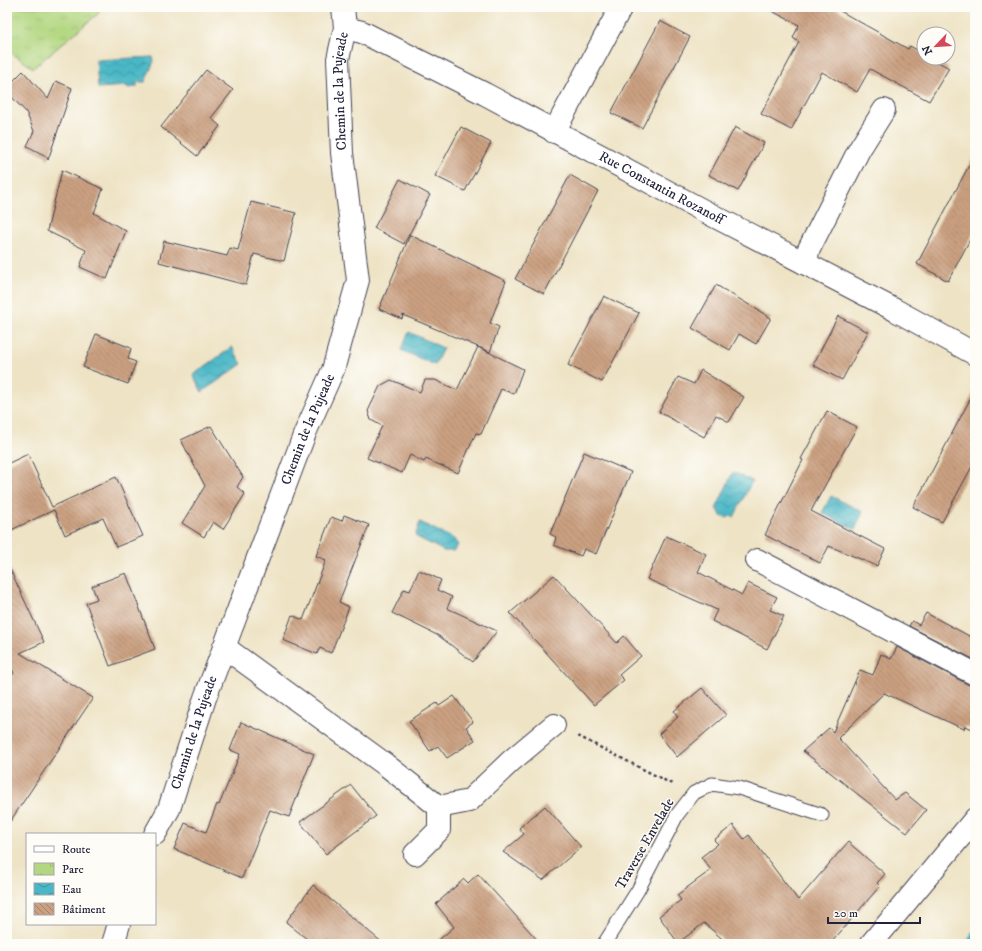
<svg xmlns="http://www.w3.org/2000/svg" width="982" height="951" font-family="'IM FELL DW Pica',serif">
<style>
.park{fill:url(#park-tufts);stroke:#6a7c5e}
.water{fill:url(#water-waves);stroke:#366c80}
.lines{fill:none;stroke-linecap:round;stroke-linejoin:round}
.stream{stroke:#4ab7c6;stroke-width:9}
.building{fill:url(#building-back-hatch)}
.lane-casing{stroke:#413f50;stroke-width:15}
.street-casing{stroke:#413f50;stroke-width:24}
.secondary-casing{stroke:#413f50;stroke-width:24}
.path{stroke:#413f50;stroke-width:2.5;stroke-dasharray:3 3;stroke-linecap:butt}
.lane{stroke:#fff;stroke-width:13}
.street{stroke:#fff;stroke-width:22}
.secondary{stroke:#fff;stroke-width:22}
.labels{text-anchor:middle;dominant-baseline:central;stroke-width:3;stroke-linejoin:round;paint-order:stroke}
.street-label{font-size:14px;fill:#22223b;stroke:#fdfcf7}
</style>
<defs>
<pattern id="park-tufts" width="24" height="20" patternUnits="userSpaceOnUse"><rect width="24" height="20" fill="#b2d780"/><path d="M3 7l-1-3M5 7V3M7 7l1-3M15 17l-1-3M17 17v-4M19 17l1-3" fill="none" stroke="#99b870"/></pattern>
<pattern id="water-waves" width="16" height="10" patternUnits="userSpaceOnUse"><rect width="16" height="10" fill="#4ab7c6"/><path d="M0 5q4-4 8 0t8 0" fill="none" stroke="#3d94a2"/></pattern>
<pattern id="building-back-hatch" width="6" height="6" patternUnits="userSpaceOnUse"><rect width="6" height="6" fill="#cba081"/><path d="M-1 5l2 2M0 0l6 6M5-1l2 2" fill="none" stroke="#a4826b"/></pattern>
</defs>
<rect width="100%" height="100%" fill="#fdfcf7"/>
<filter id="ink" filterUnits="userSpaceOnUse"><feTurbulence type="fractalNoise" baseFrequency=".025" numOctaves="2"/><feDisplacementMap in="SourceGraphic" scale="8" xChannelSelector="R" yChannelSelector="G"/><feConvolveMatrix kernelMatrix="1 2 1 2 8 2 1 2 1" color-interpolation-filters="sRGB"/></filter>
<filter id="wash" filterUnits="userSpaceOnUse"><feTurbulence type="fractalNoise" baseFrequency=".012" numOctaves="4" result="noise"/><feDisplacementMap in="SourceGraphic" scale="16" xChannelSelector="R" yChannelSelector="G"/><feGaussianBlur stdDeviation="0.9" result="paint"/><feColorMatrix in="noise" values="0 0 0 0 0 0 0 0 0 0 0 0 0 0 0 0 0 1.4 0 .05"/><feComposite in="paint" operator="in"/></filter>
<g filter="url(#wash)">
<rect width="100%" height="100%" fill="#eee3c5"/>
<path class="park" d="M7,7h91l1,6 -66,55 -26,-18z"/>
<g class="water">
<path d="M153,57l1,4 -9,21h-8v5l-9,1v-2l-30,2 -2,-28z"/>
<path d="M409,332l34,16 -8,17 -34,-15z"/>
<path d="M232,347l10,17 -40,28 -9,-17z"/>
<path d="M733,472l19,9 -18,36 -3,-1 -5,2 -5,-2 -2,-5 -3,-2z"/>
<path d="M831,496l32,16 -8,17 -33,-16z"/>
<path d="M420,522l34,17 4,6 -4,6h-10l-29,-15z"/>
</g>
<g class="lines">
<path class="stream" d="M971,944l4,-9"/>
</g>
<g id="blocks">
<g class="building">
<path d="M764,7h69l75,42 2,-3 14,8v4h7l18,10 -20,33 -59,-32 -13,23 -35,-20 -31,58 -30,-16 38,-72 -6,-4 6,-13z"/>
<path d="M660,21l30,16 -48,91 -31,-15z"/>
<path d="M206,70l27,20 -22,28 9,8 -23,30 -36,-29z"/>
<path d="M23,71l25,28 8,-18 16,7 -24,72 -2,-4 -19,-10 7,-15 -8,-19 -19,-20v-5z"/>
<path d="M461,127l30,16 -26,48 -30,-15z"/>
<path d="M735,127l29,16 -26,48 -29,-16z"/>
<path d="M975,154v76l-27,51 -31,-17z"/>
<path d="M62,170l41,19 -9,24 32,18 -19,48 -27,-12 6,-17 -39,-19z"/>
<path d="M570,175l28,16 -54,103 -29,-15z"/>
<path d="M400,179l30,16 -26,49 -30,-16z"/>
<path d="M251,202l45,11 -12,48 -30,-7 -8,31 -87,-23 5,-21 63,15 3,-8 8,2z"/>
<path d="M410,235l96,46 -16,42 9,4 -9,25 -87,-37 -1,4 -23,-10z"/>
<path d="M716,285l55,33 -15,26 -17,-10 -9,16 -38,-22z"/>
<path d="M604,296l35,17 -37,69 -34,-17z"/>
<path d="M838,316l30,16 -26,48 -29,-15z"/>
<path d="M96,334l35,14 -3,11 8,3 -8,22 -45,-17z"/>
<path d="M478,347l45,22 -9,25 -13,-5 -20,45 -5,-1 -18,40 -32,-14 -2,3 -14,-7 -8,18 -35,-15 15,-32 -11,-6 -3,-9 12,-25 11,-6 29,12 5,-12h10l22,10z"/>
<path d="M701,370l43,27 -15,25 -13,-7 -12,22 -45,-25 19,-35 16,7z"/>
<path d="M975,390v71l-33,61 -29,-15z"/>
<path d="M827,411l30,16 -46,84 74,38 -8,17 -48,-20 -9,17 -55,-28 38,-75 -2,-1z"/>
<path d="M211,426l32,51 -6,10 8,7 -22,35 -10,-7 -9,15 -22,-14 23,-37 -24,-46z"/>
<path d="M584,452l47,20 -35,82 -12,-5 -3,7 -27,-11 2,-8 -6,-3z"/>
<path d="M28,454l24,53 64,-30 27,59 -27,11 -13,-29 -38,17 -11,-25 -47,22v-68z"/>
<path d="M344,515l25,10 -30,77 10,5 -18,46 -11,-5 -3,6 -34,-14 9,-25 11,5 23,-60 -10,-4 15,-39 11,4z"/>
<path d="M666,536l40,18 -8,18 44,23 6,-12 29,14 -7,13 14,6 -17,33 -55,-28 5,-11 -70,-31z"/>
<path d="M7,563l37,79 -24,11 73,45 -86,128v-142l7,-11 -7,-14z"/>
<path d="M419,570l22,10 -4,10 15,7 -5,11 50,23 -24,31 -34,-26 -47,-23 12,-24 6,2z"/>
<path d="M126,573l29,76 -45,17 -24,-63 11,-4 -5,-13z"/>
<path d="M554,575l63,68 7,-7 17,20 -22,19 5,5 -30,25 -84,-92z"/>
<path d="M926,613l49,26v21l-66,-34 3,-5 7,4z"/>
<path d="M897,647l72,38 6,1v44l-10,-4 -1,3 -80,-36 -46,45 57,62 10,-7 21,17 -19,23 -104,-82 26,-23 4,4 27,-62 13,5 8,-21 10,5z"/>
<path d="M702,688l24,27 -49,42 -18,-23 19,-17 -4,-6z"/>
<path d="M454,696l19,26 -7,5 9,13 -28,18 -9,-12 -8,5 -21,-30 28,-18 2,3z"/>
<path d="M241,722l73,32 -25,63 -19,-7 -28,68 -68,-29 11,-26 21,9 11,-28 2,1 21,-51 -10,-4z"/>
<path d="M351,785l25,31 -50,38 -26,-32z"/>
<path d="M545,806l36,41 -38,33 -40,-28 21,-18 -5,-6z"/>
<path d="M733,825l11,14 5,-4 49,65 50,-58 37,32 -8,9 3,3 -50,58h-102l-24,-21 -26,20 -19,-27 22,-16 -4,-5 34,-25 -10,-13 17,-13 -4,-4z"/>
<path d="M478,874l63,70h-107l20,-17 -18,-23 28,-25 4,4z"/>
<path d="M313,885l71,59h-71l-27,-22z"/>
</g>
</g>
</g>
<g filter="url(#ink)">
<use href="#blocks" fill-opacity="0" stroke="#413f50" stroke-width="1"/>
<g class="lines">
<defs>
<path id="lane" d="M604,944l34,-54 39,-75 17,-22 18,-9 27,4 83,27"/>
<g id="street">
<path id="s1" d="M345,28l17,4 123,62 219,117 191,99 80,44"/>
<path d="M554,132l67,-125"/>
<path d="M806,264l2,-13 51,-101 25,-40"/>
<path d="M757,560l218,114"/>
<path d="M224,647l162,118 53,42v23l-24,24"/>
<path d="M439,807l30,-6 42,-40 43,-36"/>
<path id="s2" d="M155,834l14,-25 36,-111 100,-265 28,-63 25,-90 -16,-127 -4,-94 7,-31 -2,-21"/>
<path d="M113,944l6,-20"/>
</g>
<path id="secondary" d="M871,944l104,-125"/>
</defs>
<use href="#lane" class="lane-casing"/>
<use href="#street" class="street-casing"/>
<use href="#secondary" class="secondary-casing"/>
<path class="path" d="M578,736l94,48"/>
<use href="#lane" class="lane"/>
<use href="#street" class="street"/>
<use href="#secondary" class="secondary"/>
</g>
</g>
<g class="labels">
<g class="street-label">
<text stroke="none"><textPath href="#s2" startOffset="781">Chemin de la Pujeade</textPath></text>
<text stroke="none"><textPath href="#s1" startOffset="355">Rue Constantin Rozanoff</textPath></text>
<text stroke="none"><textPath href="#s2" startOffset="433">Chemin de la Pujeade</textPath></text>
<text stroke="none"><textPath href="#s2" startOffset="109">Chemin de la Pujeade</textPath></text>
<text transform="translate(645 844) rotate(-60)">Traverse Envelade</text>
</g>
</g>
<rect width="982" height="951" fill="none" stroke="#fdfcf7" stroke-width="24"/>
<rect x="26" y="833" width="130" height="92" fill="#fdfcf7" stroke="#a5a5ac"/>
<rect x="34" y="846" width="20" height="6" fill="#ffffff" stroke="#a5a5ac"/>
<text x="62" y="853" font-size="12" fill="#22223b">Route</text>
<rect x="34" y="863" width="20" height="12" fill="url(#park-tufts)" stroke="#a5a5ac"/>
<text x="62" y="873" font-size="12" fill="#22223b">Parc</text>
<rect x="34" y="883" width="20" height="12" fill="url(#water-waves)" stroke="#a5a5ac"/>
<text x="62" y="893" font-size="12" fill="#22223b">Eau</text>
<rect x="34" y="903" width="20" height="12" fill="url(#building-back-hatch)" stroke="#a5a5ac"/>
<text x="62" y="913" font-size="12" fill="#22223b">Bâtiment</text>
<g transform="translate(936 46) rotate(245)"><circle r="19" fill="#fdfcf7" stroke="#a5a5ac"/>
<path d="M0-3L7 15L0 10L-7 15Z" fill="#d1495b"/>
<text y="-6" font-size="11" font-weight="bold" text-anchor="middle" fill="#22223b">N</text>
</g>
<path d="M828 917v6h92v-6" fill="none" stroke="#22223b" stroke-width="2"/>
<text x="834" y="917" font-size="12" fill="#22223b" stroke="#fdfcf7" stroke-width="3" paint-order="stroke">20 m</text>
</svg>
